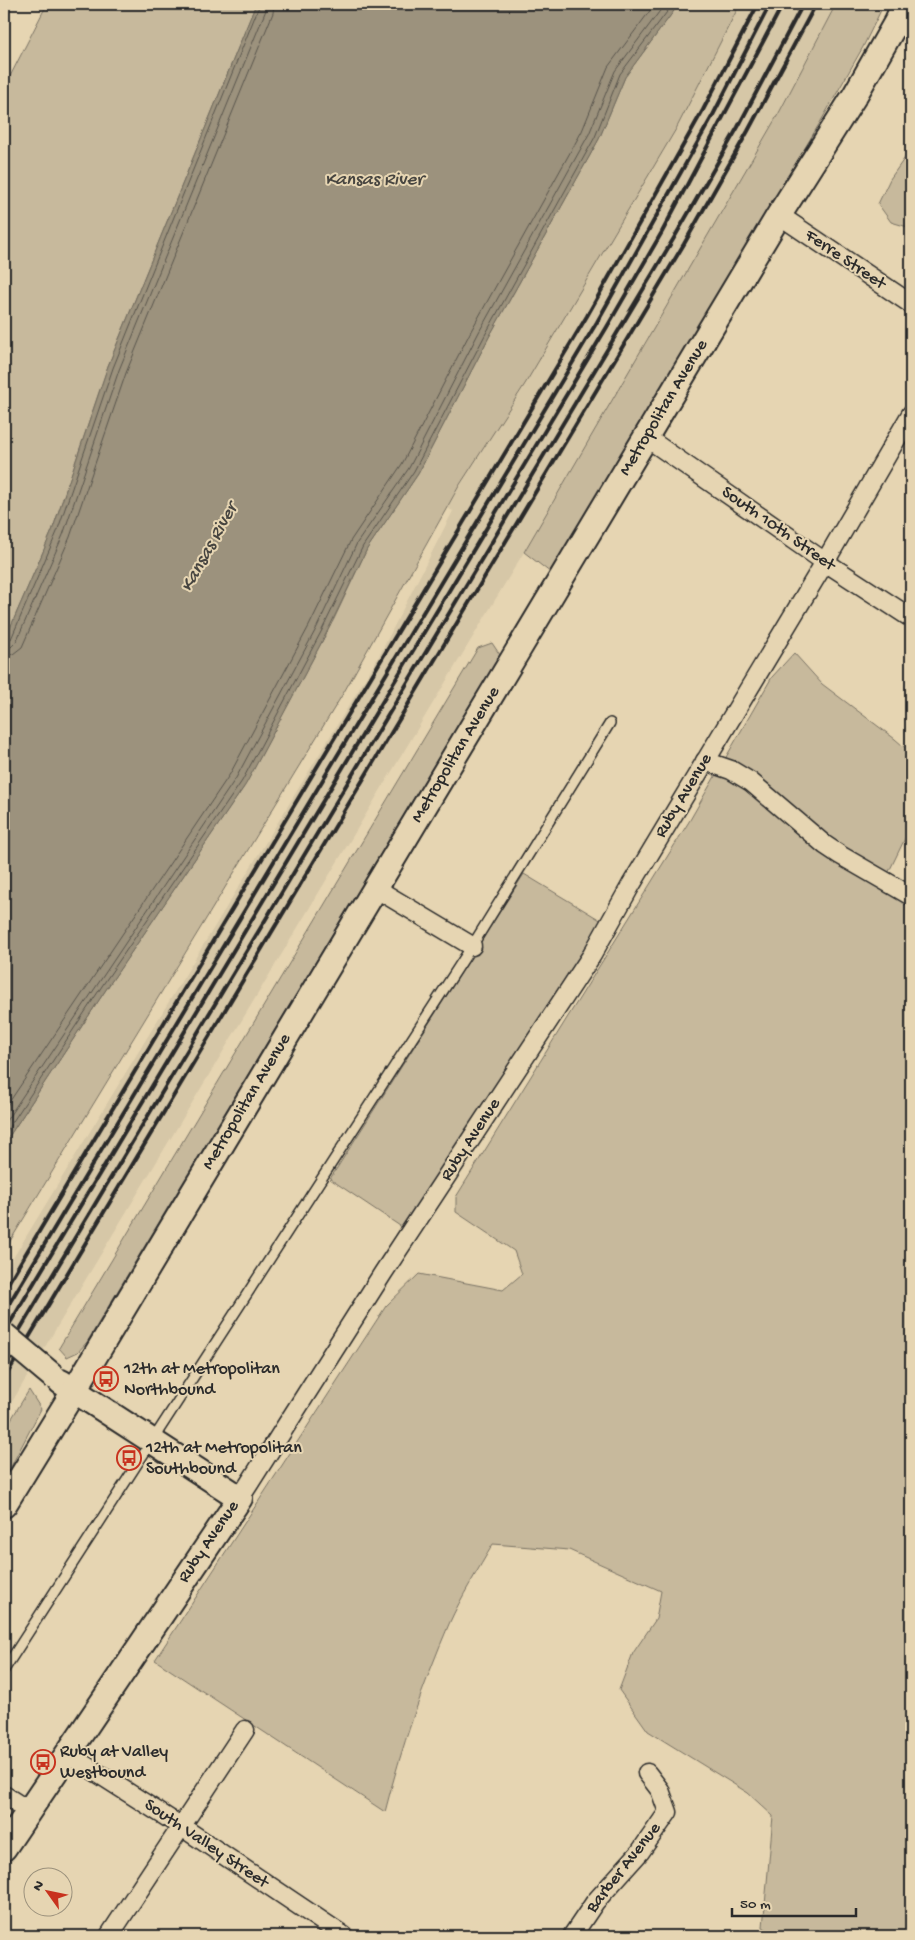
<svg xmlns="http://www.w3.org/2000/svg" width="915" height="1940" font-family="'Gochi Hand',sans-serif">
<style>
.built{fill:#d6c7a7}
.green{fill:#c7b99c;stroke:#797264}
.water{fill:#9c927d;stroke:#6f695c}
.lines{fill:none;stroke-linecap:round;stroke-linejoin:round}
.shore{stroke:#58544c;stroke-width:1}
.lane-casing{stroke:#2b2b2b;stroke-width:12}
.street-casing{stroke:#2b2b2b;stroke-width:21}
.secondary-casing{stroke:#2b2b2b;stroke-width:28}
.lane{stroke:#e6d5b2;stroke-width:9}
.street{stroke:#e6d5b2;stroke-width:18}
.secondary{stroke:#e6d5b2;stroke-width:24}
.rail{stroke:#2b2b2b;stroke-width:4}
.secondary-bridge-casing{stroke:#2b2b2b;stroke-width:28;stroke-linecap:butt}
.secondary-bridge{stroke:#e6d5b2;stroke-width:24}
.labels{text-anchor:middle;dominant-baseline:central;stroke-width:4;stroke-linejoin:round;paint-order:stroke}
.street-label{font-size:18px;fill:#2b2b2b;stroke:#e6d5b2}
.poi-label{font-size:18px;fill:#2b2b2b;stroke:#e6d5b2;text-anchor:start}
.water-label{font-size:19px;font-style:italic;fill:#474540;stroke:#e6d5b2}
</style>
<rect width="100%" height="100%" fill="#e6d5b2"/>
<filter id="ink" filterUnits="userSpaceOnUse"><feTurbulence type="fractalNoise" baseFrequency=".02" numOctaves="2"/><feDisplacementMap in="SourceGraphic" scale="10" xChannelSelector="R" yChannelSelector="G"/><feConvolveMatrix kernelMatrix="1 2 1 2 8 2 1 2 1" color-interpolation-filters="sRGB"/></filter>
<g filter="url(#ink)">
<path class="built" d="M740,4h96l-56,107 -256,441 -520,863v-142l375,-617 74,-145 -6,-3 12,-22 66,-102 151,-255z"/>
<g class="green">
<path d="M47,4h209l-148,362 -56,165 -48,111v-554z"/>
<path d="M679,4h61l-64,125 -151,255 -66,102 -115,206 -340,559v-107l105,-159 135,-198 90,-168 33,-70 51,-75 71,-137 110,-198 26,-62z"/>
<path d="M836,4h48l-21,43 -42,74 -270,452 -27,-21 256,-441z"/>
<path d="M911,149v79l-20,-6 -13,-18 12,-25z"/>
<path d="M492,643l8,12 -413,687 -9,10 -11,5 -8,-9 419,-700z"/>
<path d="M794,653l28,31 73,55 16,14v73l-30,62 30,16v1032h-134l-14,-9 10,-111 -25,-23 -100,-62 -29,-41 14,-37 23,-34 5,-28 -92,-41 -76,-6c-15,26 -32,53 -44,80 -26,61 -48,124 -64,188l-230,-152 231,-354 33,-32 84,16 19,-16 -8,-23 -58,-39v-15l234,-377 82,-143z"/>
<path d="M524,874l78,47 -199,307 -73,-49z"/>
<path d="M29,1390l12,19 -37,71v-49z"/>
</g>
<path class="water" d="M256,4h423l-54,73 -26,62 -110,198 -71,137 -51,75 -41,85 -80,150 -137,201 -105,159v-502l48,-111 56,-165z"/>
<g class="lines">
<g class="shore">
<path d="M4,642l7,-3 46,-107 56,-164 147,-364"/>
<path d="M4,648l7,-1 5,-5 47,-107 56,-165 147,-360v-6"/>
<path d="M4,656l9,-2 9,-7 48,-110 56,-164 147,-360 1,-9"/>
<path d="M4,1110l226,-336 79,-148 42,-86 51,-76 70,-135 110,-198 26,-64 47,-63"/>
<path d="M4,1124l232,-346 80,-149 41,-86 52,-75 70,-136 110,-198 26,-63 50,-67"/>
<path d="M4,1135l100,-152 138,-202 79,-149 42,-86 51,-75 71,-136 110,-198 25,-63 53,-70"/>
</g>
<defs>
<path id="lane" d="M4,1670l468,-724 138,-223"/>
<g id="street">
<path d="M779,215l132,89"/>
<path d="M647,438l178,124 86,56"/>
<path d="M705,761l26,9 20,12 74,63 15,10 71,41"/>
<path d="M375,888l97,58"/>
<path d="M240,1498l143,-225 209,-318 39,-70 194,-323 86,-148"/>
<path d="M66,1753l116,74 162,109"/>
<path d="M4,1795l25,16"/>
<path d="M109,1936l136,-206"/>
<path d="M572,1936l23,-34 45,-50 28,-40 -8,-22 -13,-17"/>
</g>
<g id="secondary">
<path d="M4,1505l70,-114 705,-1176 76,-120 42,-74 7,-17"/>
<path d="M4,1848l236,-350 -179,-116"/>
</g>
</defs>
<use href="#lane" class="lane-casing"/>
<use href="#street" class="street-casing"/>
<use href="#secondary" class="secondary-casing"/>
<use href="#lane" class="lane"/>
<use href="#street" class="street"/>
<use href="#secondary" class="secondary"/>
<g class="rail">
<path d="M4,1290l583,-974 116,-206 55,-106"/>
<path d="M4,1312l593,-990 116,-207 57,-111"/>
<path d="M4,1333l603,-1006 55,-95 121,-228"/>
<path d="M4,1356l670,-1118 64,-111 65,-123"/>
<path d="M4,1379l680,-1135 64,-113 68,-127"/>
</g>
<defs>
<path id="secondary-bridge" d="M4,1335l50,42"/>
</defs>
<use href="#secondary-bridge" class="secondary-bridge-casing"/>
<use href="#secondary-bridge" class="secondary-bridge"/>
</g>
</g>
<defs>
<symbol id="bus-ring" viewBox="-11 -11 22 22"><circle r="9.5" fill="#e6d5b2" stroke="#c8321e" stroke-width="1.5"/><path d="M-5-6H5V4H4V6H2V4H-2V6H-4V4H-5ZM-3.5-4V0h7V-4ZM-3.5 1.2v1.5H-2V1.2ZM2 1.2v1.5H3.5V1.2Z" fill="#c8321e"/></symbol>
</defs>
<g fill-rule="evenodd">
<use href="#bus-ring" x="92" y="1365" width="28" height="28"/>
<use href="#bus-ring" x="115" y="1444" width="28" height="28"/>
<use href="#bus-ring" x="29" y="1748" width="28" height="28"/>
</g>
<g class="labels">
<g class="street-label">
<text transform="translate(845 260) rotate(34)">Ferre Street</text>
<text transform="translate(664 408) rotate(-59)">Metropolitan Avenue</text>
<text transform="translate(778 529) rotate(35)">South 10th Street</text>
<text transform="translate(456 755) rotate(-59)">Metropolitan Avenue</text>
<text transform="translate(684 796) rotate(-59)">Ruby Avenue</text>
<text transform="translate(247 1102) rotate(-59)">Metropolitan Avenue</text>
<text transform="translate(471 1140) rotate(-57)">Ruby Avenue</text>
<text transform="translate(209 1542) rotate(-56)">Ruby Avenue</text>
<text transform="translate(206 1844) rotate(34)">South Valley Street</text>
<text transform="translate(624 1868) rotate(-52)">Barber Avenue</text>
</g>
<g class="poi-label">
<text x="124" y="1369">12th at Metropolitan<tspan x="124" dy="21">Northbound</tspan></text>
<text x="146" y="1448">12th at Metropolitan<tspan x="146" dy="21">Southbound</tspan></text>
<text x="60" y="1752">Ruby at Valley<tspan x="60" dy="21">Westbound</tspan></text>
</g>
<g class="water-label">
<text x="374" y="180">Kansas River</text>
<text transform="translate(210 548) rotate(-61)">Kansas River</text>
</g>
</g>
<rect width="915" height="1940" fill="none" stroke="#e6d5b2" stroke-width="20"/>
<rect x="10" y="10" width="895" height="1920" fill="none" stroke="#2b2b2b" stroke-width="2" filter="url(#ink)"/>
<g transform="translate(48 1892) rotate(303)"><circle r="24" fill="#e6d5b2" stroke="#9b917c"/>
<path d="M0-4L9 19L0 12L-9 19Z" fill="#c8321e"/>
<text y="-8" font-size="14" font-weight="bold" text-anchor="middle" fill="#2b2b2b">N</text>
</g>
<path d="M732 1908v8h124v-8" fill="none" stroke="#2b2b2b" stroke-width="2.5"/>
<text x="740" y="1908" font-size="15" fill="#2b2b2b" stroke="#e6d5b2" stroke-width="4" paint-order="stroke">50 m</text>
</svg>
